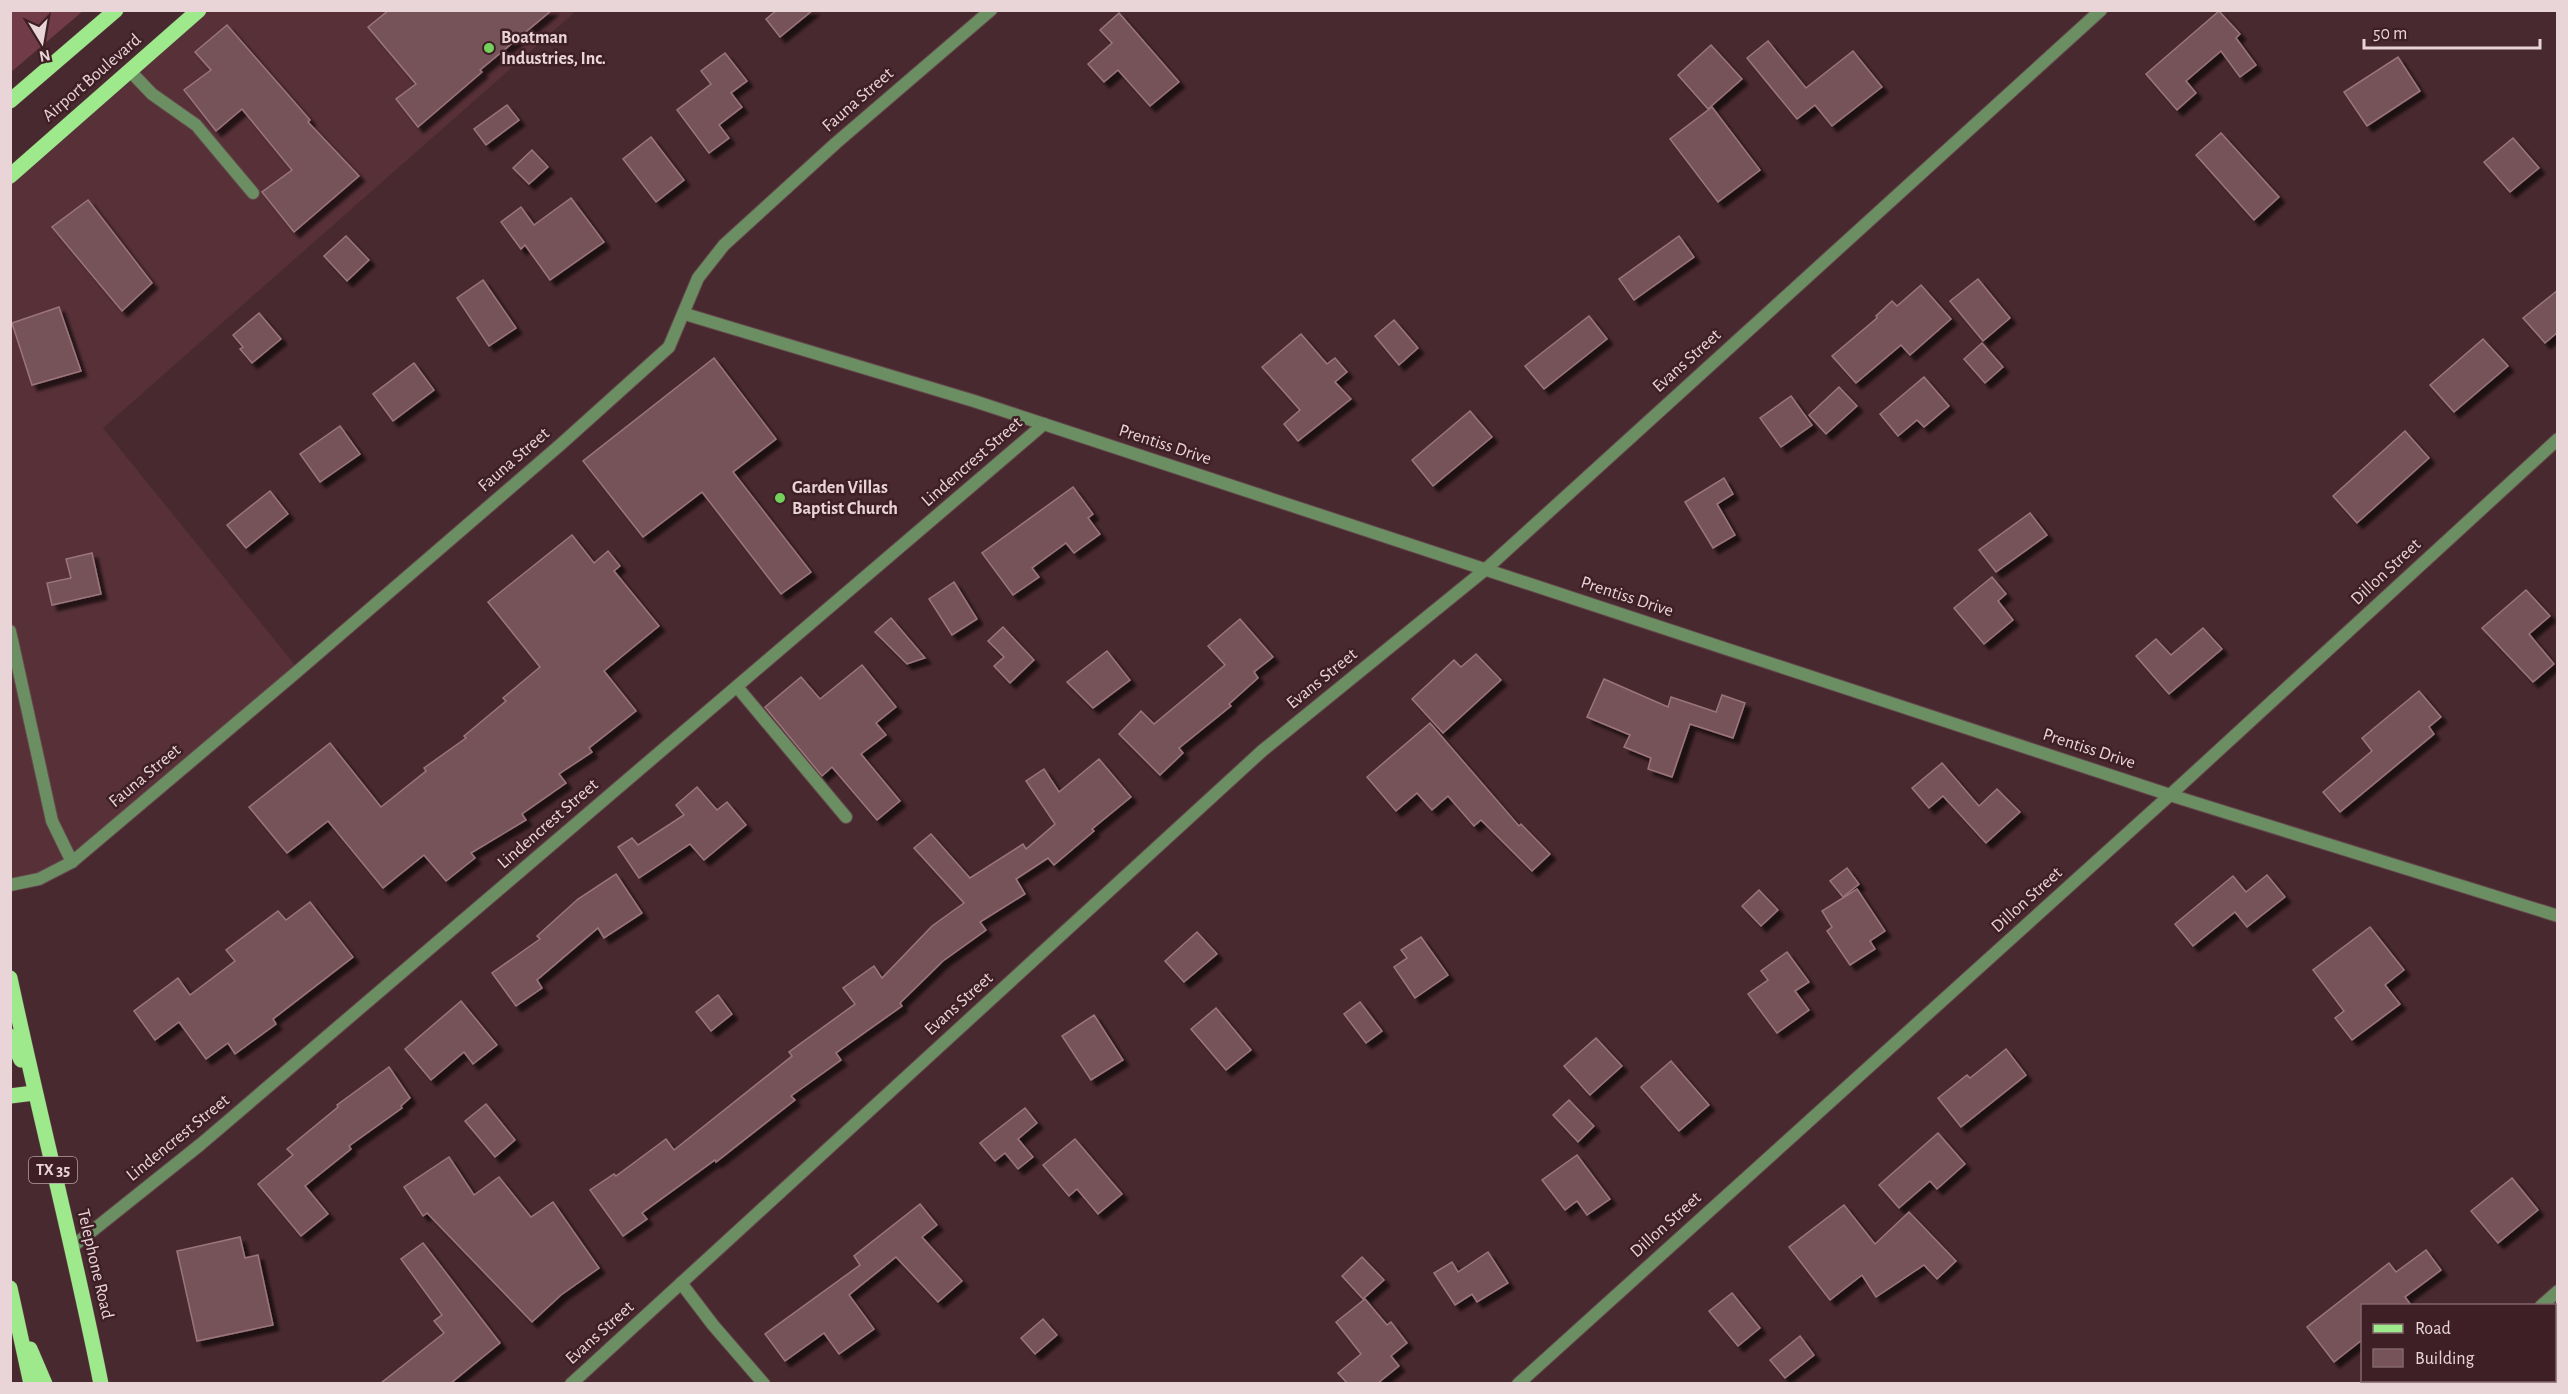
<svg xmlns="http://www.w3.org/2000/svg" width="2568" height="1394" font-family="'Alegreya Sans',sans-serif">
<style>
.built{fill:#573038}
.green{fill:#713c47}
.building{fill:#765359;stroke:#9b757c;stroke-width:1.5;filter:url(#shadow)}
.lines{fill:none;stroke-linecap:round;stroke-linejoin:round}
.lane-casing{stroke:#65484d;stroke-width:14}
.street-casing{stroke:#65484d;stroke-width:14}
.primary-casing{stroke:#65484d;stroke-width:16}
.lane{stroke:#6b8e62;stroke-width:12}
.street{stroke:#6b8e62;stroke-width:12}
.primary{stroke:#9fe98d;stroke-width:15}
.poi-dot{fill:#74d25c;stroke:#3d1f25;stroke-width:2}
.labels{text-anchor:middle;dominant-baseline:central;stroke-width:5;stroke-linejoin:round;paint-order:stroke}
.shield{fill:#3d1f25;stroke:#b59ea2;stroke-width:1.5}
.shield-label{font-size:16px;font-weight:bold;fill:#e9d4d7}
.poi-label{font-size:18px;font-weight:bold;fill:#e9d4d7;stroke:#3d1f25;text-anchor:start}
.street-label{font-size:18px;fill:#e9d4d7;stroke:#3d1f25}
</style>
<defs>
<filter id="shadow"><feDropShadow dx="5.5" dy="5.5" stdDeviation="1.5" flood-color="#0009"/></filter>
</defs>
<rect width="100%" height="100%" fill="#48292f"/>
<path class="built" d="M202,11h374l-473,417 196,242 -227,192 -62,23v-709z"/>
<path class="green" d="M11,10h72v1l-72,61z"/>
<g class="building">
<path d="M389,10h163l-72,60 2,2 -64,55 -22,-28 20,-15 -48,-57z"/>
<path d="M777,10h36l-33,27 -14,-18z"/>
<path d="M2219,11l21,23 -4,4 20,27 -16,12 -19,-26 -35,30 10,12 -19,17 -31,-36z"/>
<path d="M1119,13l60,69 -29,24 -32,-36 -14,12 -16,-18 24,-21 -12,-13z"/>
<path d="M227,25l83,95 -2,2 51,54 -65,56 -32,-40 30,-22 -50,-61 -26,22 -32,-41 27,-20 -16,-18z"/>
<path d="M1768,41l38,47 47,-37 29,36 -50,39 -17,-21 -18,14 -50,-61z"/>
<path d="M1711,45l31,34 -34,30 -30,-34z"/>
<path d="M725,53l22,28 -16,12 11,14 -23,18 10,13 -20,15 -32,-43 34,-26 -10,-13z"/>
<path d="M2398,57l22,34 -53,35 -23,-34z"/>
<path d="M507,105l12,15 -33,25 -12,-16z"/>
<path d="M1712,107l48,63 -42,32 -48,-63z"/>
<path d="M2221,133l58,64 -25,23 -58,-65z"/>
<path d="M651,137l33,43 -28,22 -33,-43z"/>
<path d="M2513,138l26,30 -29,24 -26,-30z"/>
<path d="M532,150l16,17 -19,17 -16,-16z"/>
<path d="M571,198l33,44 -54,38 -25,-35 -4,4 -20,-27 20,-15 13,18z"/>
<path d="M88,200l64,83 -30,28 -70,-84z"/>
<path d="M346,236l23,24 -22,21 -23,-25z"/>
<path d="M1679,236l15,21 -60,43 -15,-21z"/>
<path d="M1978,279l32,39 -27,23 -33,-40z"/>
<path d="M483,280l33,48 -27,18 -32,-48z"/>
<path d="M1921,285l30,34 -41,36 -9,-10 -45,38 -24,-27 45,-38 -1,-2 16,-15 5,5z"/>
<path d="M2558,290v42l-13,11 -22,-25z"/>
<path d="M59,307l22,64 -49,14 -20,-62z"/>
<path d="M259,313l22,26 -29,24 -12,-14 3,-2 -10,-12z"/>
<path d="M1589,316l18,23 -63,50 -19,-23z"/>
<path d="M1394,320l24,28 -19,17 -24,-29z"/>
<path d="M1301,334l26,30 8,-6 12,14 -12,10 16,17 -53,42 -14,-17 16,-14 -38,-43z"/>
<path d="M2483,339l25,27 -54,46 -24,-27z"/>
<path d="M1982,343l21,24 -18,16 -21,-24z"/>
<path d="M714,358l62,81 -43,33 78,100 -30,22 -79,-102 -59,45 -60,-76z"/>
<path d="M414,363l20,27 -41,31 -20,-27z"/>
<path d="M1924,377l25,29 -25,21 -7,-7 -19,16 -18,-22z"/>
<path d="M1839,387l18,19 -31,28 -17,-19z"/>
<path d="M1791,396l21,29 -31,22 -21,-29z"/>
<path d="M1470,411l22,26 -59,49 -21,-26z"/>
<path d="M340,426l20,28 -40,28 -20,-28z"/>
<path d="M2405,431l24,27 -72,65 -24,-27z"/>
<path d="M1724,478l9,16 -16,10 18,31 -22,13 -28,-46z"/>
<path d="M1073,487l20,27 -5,4 12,16 -26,19 -8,-10 -34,25 7,9 -26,18 -31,-42z"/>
<path d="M270,491l18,23 -42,34 -19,-23z"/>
<path d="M2030,513l17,22 -51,37 -17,-22z"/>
<path d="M572,535l22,28 14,-12 12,15 -6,5 45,55 -55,45 32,40 -47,37 3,4 -33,22 7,9 -44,31 4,6 -55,33 4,5 -29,23 -22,-26 -41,33 -55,-67 -41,32 -38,-46 81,-64 51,64 45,-36 -2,-3 42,-30 -2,-2 42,-35 -3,-3 37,-31 -52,-65z"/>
<path d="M92,553l9,41 -49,11 -5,-22 24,-5 -5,-19z"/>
<path d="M1992,577l14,17 -8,7 15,19 -29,24 -30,-36z"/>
<path d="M954,582l23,37 -25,16 -23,-36z"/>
<path d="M2526,590l24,26 -21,18 25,30 -21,18 -51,-54z"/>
<path d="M891,618l34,40 -18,6 -32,-32z"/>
<path d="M1240,619l33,38 -19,15 4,6 -29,26 2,2 -52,42 4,5 -23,22 -41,-41 22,-23 13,13 71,-59 -17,-19z"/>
<path d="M1003,627l31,33 -24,23 -16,-17 10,-9 -16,-16z"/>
<path d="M2203,628l19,21 -53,45 -33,-38 20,-17 15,16z"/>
<path d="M1107,651l23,29 -37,28 -26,-26z"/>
<path d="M1476,654l25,26 -58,53 -31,-34 42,-39 7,7z"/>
<path d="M862,665l34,42 -20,16 10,12 -25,19 39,47 -23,19 -45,-53 -10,9 -57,-69 36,-30 19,22z"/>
<path d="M1604,679l64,28 3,-10 45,15 6,-17 23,8 -12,35 -43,-14 -18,53 -24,-8 3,-11 -27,-11 6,-12 -43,-18z"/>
<path d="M2419,691l22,26 -12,10 5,7 -94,78 -17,-20 49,-41 -10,-13z"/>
<path d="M1430,723l89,103 2,-2 29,30 -18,17 -51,-51 -7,6 -26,-30 -16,14 -15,-17 -21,18 -29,-34z"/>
<path d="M1099,759l32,38 -39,32 2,2 -40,34 -6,-7 -32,21 9,15 -45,28 6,8 -43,31 -43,42 2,3 -66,47 5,7 -50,36 4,4 -79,62 -1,-2 -73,53 5,6 -24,17 -33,-46 24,-16 2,2 50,-37 8,11 118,-94 -3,-4 66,-48 -12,-16 31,-22 8,12 50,-52 32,-23 -50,-55 17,-14 39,44 53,-34 3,5 29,-25 -29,-43 18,-12 15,23z"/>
<path d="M1942,763l37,43 18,-17 23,23 -34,31 -43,-47 -14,12 -17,-20z"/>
<path d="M697,787l20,23 10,-8 19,23 -42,35 -14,-16 -51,34 -21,-31 14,-9 6,7 46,-30 -8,-10z"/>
<path d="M1847,868l12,16 -16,13 -13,-16z"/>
<path d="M616,874l26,39 -38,25 -6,-10 -61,52 5,8 -26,18 -24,-33 48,-34 -3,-3 41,-37z"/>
<path d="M2267,875l18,22 -38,30 -12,-15 -42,34 -18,-22 58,-48 13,16z"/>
<path d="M1857,889l28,42 -15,10 5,8 -25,16 -23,-34 5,-4 -10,-16z"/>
<path d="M1759,890l19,20 -17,16 -19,-20z"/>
<path d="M310,902l43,55 -80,62 3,5 -41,30 -7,-11 -22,16 -27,-37 -24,18 -21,-29 44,-33 12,17 45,-34 -9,-11 52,-39 8,9z"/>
<path d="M2370,927l34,43 -19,15 15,19 -48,36 -17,-22 9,-7 -31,-41z"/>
<path d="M1197,932l20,22 -33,28 -19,-21z"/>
<path d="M1421,937l27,38 -33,23 -21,-31 13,-9 -6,-8z"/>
<path d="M1787,952l22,30 -14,9 14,19 -32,23 -29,-39 20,-14 -7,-9z"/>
<path d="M718,995l14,19 -21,17 -15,-19z"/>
<path d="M461,1001l36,44 -24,19 -9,-12 -33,28 -26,-31z"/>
<path d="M1360,1002l22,29 -16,12 -22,-29z"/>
<path d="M1216,1008l35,42 -25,20 -35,-41z"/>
<path d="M1094,1015l29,45 -32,20 -29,-44z"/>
<path d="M1596,1038l26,28 -32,29 -26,-29z"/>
<path d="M2006,1049l20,26 -65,52 -23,-29 29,-23 3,3z"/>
<path d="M1671,1061l38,44 -30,26 -38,-44z"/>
<path d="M389,1067l21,31 -9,8 1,2 -53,38 2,3 -46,37 23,28 -27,22 -43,-52 35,-29 -6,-6 51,-42 -1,-2z"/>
<path d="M1569,1100l25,26 -16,16 -25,-27z"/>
<path d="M486,1104l29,36 -20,17 -30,-36z"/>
<path d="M1025,1108l12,15 -19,16 15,18 -15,12 -13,-16 -10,8 -15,-18z"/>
<path d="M1938,1133l27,31 -28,25 -7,-8 -31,27 -20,-23z"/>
<path d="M1075,1139l47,55 -24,20 -21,-25 -8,7 -26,-31z"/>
<path d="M1577,1155l33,44 -23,16 -10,-14 -12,9 -23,-30z"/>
<path d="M449,1157l25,38 25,-18 32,40 22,-15 46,66 -38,27 -29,27 -105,-109 -4,3 -19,-29z"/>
<path d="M2512,1178l26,32 -40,33 -27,-32z"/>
<path d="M920,1204l17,21 -15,12 40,44 -24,21 -42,-45 -47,38 25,34 -35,25 -15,-21 -39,28 -20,-27 95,-69 -6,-9z"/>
<path d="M1844,1205l31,39 34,-32 47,49 -19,18 -13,-14 -48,32 -14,-22 -32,25 -41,-53z"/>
<path d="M240,1237l5,21 13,-3 15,70 -76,16 -20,-90z"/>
<path d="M423,1243l77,100 -49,40h-70l63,-50 -10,-12 8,-6 -41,-56z"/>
<path d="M2426,1250l15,20 -36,27 6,8h-49v35l-28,22 -27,-35 82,-64 7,9z"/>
<path d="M1488,1252l20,31 -31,19 -5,-8 -17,11 -21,-32 18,-11 6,10z"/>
<path d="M1362,1257l22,23 -21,19 -21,-23z"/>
<path d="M1732,1293l28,35 -22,18 -29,-35z"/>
<path d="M1365,1299l22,26 4,-3 16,21 -16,13 8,10 -21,17h-31l-9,-10 23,-19 -25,-32z"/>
<path d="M1043,1319l14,16 -22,19 -14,-16z"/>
<path d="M1800,1336l14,19 -29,23 -15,-18z"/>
</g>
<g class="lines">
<defs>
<g id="lane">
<path d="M130,71l22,23 44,31 57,68"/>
<path d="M10,631l42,190 20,41"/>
<path d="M738,688l108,129"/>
<path d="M681,1283l32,42 51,59"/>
</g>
<g id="street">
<path d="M685,314l289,87 1196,394 388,121"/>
<path d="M10,885l29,-6 33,-17 227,-192 261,-225 109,-98 29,-69 26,-33 112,-102 155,-133"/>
<path d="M72,1247l129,-103 843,-720"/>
<path d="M2541,1306l17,-15"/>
<path d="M571,1384l691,-633 224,-182 615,-559"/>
<path d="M1518,1384l652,-589 388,-356"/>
<path d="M2455,1384l3,-4"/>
</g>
<g id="primary">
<path d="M10,101l106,-91"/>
<path d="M10,176l189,-166"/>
<path d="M10,978c29,136 64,270 91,406"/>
<path d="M10,1036l11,24"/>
<path d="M10,1096l24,-3"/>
<path d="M10,1288l21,96"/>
<path d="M30,1349l15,35"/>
</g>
</defs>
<use href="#lane" class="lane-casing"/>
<use href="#street" class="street-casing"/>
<use href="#primary" class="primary-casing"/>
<use href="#lane" class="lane"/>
<use href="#street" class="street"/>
<use href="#primary" class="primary"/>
</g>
<g class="poi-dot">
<circle cx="489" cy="48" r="6"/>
<circle cx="780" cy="498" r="6"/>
</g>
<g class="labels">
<rect class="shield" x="29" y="1157" width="48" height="26" rx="4.5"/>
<g class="shield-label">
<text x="53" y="1170">TX 35</text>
</g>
<g class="poi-label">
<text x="501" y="38">Boatman<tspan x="501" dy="21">Industries, Inc.</tspan></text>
<text x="792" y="488">Garden Villas<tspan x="792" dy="21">Baptist Church</tspan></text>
</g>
<g class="street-label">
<text transform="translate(92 78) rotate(-41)">Airport Boulevard</text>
<text transform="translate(858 100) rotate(-41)">Fauna Street</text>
<text transform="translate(1687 361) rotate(-42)">Evans Street</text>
<text transform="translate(1165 445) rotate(18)">Prentiss Drive</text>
<text transform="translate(514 460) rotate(-41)">Fauna Street</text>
<text transform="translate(972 462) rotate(-41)">Lindencrest Street</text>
<text transform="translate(2386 572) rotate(-43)">Dillon Street</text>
<text transform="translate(1627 597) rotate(18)">Prentiss Drive</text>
<text transform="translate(1322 679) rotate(-39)">Evans Street</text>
<text transform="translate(2089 749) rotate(18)">Prentiss Drive</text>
<text transform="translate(145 776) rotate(-40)">Fauna Street</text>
<text transform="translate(548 824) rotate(-41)">Lindencrest Street</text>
<text transform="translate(2027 900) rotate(-42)">Dillon Street</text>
<text transform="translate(959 1004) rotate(-42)">Evans Street</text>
<text transform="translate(178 1138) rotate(-39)">Lindencrest Street</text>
<text transform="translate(1666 1225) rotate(-42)">Dillon Street</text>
<text transform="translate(95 1264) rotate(77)">Telephone Road</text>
<text transform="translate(600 1333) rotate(-42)">Evans Street</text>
</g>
</g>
<rect width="2568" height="1394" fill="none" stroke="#e9d4d7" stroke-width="24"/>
<rect x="2361" y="1304" width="195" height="78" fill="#3d1f25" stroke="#82676c" stroke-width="1.5"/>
<rect x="2373" y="1324" width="30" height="9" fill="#9fe98d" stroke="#82676c" stroke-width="1.5"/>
<text x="2415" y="1334" font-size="18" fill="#e9d4d7">Road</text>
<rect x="2373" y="1349" width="30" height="18" fill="#765359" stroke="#82676c" stroke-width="1.5"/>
<text x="2415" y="1364" font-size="18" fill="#e9d4d7">Building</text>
<g transform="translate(42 42) rotate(169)" stroke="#3d1f25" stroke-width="4.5" paint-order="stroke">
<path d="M0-4.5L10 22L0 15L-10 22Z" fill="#e9d4d7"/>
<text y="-9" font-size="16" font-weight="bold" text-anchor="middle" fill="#e9d4d7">N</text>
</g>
<path d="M2364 39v9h176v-9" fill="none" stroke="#e9d4d7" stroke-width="3"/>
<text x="2373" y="39" font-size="18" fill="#e9d4d7" stroke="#3d1f25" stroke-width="4.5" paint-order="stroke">50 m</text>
</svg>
